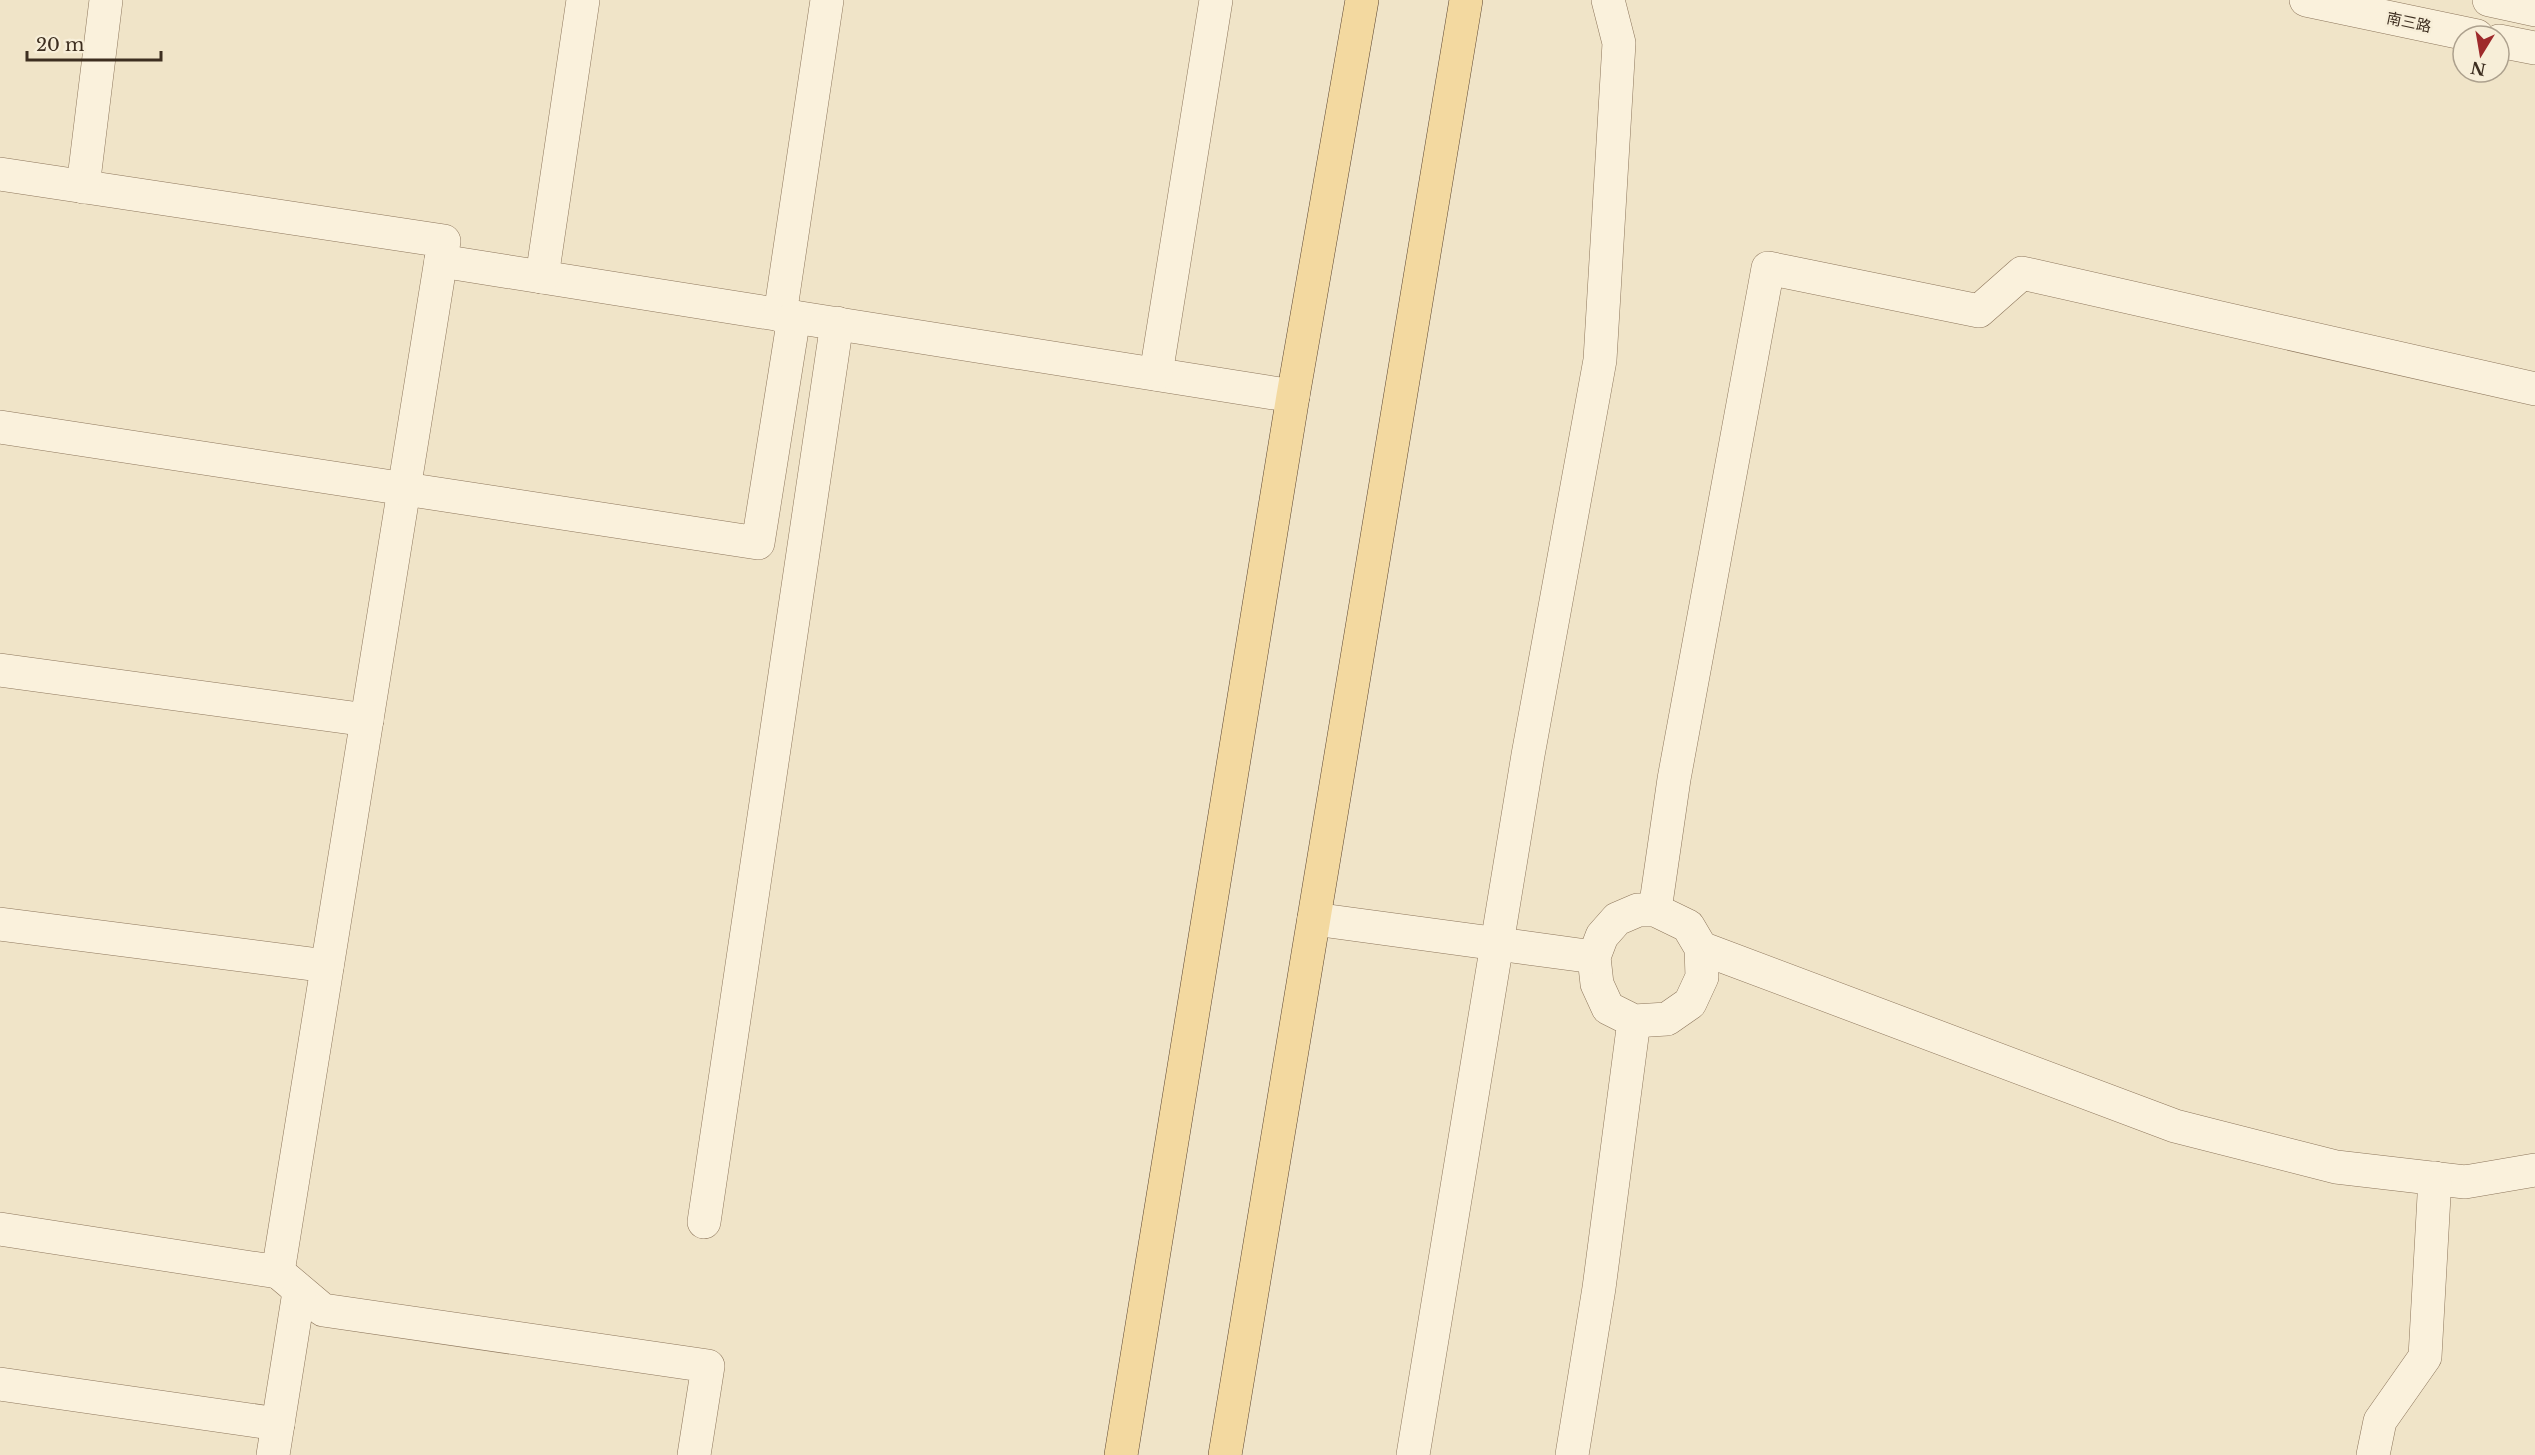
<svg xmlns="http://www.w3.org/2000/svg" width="2535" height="1455" font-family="'Libre Baskerville','Noto Sans SC',serif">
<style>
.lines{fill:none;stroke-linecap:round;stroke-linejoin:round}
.minor-casing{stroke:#8d765c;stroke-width:34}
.major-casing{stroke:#5b4430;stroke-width:34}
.minor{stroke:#faf1dc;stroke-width:33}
.major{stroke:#f3d9a0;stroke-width:33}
.labels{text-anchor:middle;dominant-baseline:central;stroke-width:5;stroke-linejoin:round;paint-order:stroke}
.street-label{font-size:15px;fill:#3d2e20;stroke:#f7eed8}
</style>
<rect width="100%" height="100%" fill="#f0e4c8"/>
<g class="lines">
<defs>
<g id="minor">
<path d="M2306,0l171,36"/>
<path d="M2489,0l46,10"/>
<path d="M2499,41l36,7"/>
<path d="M0,174l444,67 -166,1031 -278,-43"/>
<path d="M83,187l23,-187"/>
<path d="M441,261l852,135"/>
<path d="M542,277l41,-277"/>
<path d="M780,315l47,-315"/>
<path d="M1156,374l60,-374"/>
<path d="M0,427l758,116 36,-226"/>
<path d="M0,670l367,50"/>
<path d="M1638,910h17l33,16 13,22 1,29 -12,26 -23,16 -33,2 -26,-13 -11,-24 -3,-27 8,-21 15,-17z"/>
<path d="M1655,910l19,-131 94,-511 211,43 43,-38 513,116"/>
<path d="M1314,919l280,38"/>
<path d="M0,924l327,42"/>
<path d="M1701,948l474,178 161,41 129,15 70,-12"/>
<path d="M704,1222l133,-899"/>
<path d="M278,1272l45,38 385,56 -14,89"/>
<path d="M0,1384l278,40"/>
<path d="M273,1455l26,-163"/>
<path d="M1413,1455l115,-700 72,-395 19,-317 -11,-43"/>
<path d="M1572,1455l27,-167 35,-267"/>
<path d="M2373,1455l7,-34 45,-64 10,-179"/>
</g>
<g id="major">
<path d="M1121,1455l172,-1059 69,-396"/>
<path d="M1225,1455l241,-1455"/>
</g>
</defs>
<use href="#minor" class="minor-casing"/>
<use href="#major" class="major-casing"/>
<use href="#minor" class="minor"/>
<use href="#major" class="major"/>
</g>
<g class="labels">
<g class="street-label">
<text transform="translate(2409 22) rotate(12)">南三路</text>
</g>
</g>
<g transform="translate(2481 54) rotate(191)"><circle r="28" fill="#f7eed8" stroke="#ada18e" stroke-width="1.5"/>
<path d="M0-4.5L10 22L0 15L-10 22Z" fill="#9e2a2b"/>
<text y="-9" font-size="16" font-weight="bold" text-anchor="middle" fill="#3d2e20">N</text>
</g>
<path d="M27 51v9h134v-9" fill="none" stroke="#3d2e20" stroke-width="3"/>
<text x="36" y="51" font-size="18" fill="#3d2e20" stroke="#f7eed8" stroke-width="4.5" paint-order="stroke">20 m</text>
</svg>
